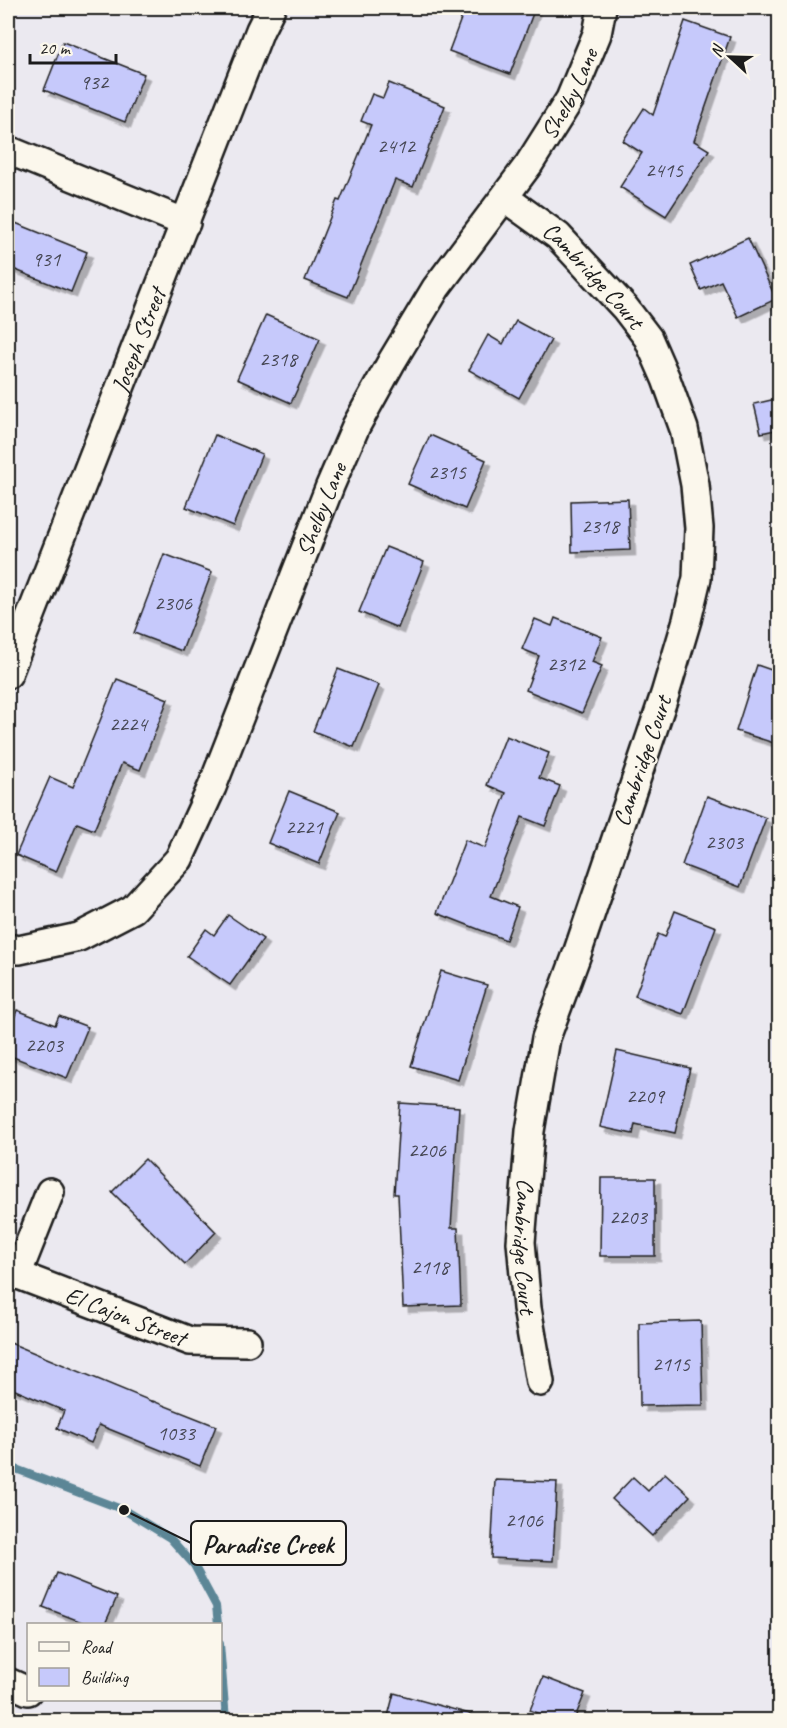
<svg xmlns="http://www.w3.org/2000/svg" width="787" height="1728" font-family="Caveat,sans-serif">
<style>
.lines{fill:none;stroke-linecap:round;stroke-linejoin:round}
.stream{stroke:#5c8696;stroke-width:8}
.building{fill:#c6c9fb;stroke:#1c1c1c;stroke-width:1.5;filter:url(#shadow)}
.minor-casing{stroke:#1c1c1c;stroke-width:32}
.minor{stroke:#fbf7ec;stroke-width:27}
.labels{text-anchor:middle;dominant-baseline:central;stroke-width:4.5;stroke-linejoin:round;paint-order:stroke}
.number-label{font-size:21px;fill:#464754}
.street-label{font-size:24px;fill:#1c1c1c;stroke:#fbf7ec}
.leader{fill:none;stroke:#1c1c1c;stroke-width:2}
.callout-dot{fill:#1c1c1c;stroke:#fbf7ec;stroke-width:2}
.callout{fill:#fbf7ec;stroke:#1c1c1c;stroke-width:2}
.callout-label{font-size:26px;text-anchor:middle;font-weight:bold;fill:#1c1c1c}
</style>
<defs>
<filter id="shadow"><feDropShadow dx="5.5" dy="5.5" stdDeviation="0" flood-color="#0004"/></filter>
</defs>
<rect width="100%" height="100%" fill="#ebe9f0"/>
<filter id="ink" filterUnits="userSpaceOnUse"><feTurbulence type="fractalNoise" baseFrequency=".0167" numOctaves="2"/><feDisplacementMap in="SourceGraphic" scale="12" xChannelSelector="R" yChannelSelector="G"/><feConvolveMatrix kernelMatrix="1 2 1 2 8 2 1 2 1" color-interpolation-filters="sRGB"/></filter>
<g filter="url(#ink)">
<g class="lines">
<g class="stream">
<path d="M8,1466l116,44 46,28 24,27 22,41 2,18"/>
<path d="M220,1644l6,76"/>
</g>
</g>
<g class="building">
<path d="M465,8h70l-25,66 -61,-23z"/>
<path d="M685,21l45,16 -36,104 15,9 -43,66 -46,-29 22,-34 -19,-12 21,-33 9,7z"/>
<path d="M63,42l81,32 -19,48 -81,-32z"/>
<path d="M389,83l56,23 -32,81 -18,-7 -47,117 -43,-17 32,-80 3,1 31,-76 -10,-4 11,-27 11,4z"/>
<path d="M8,220l79,32 -16,40 -63,-25z"/>
<path d="M748,238l28,61 -38,18 -17,-36 -20,9 -11,-25z"/>
<path d="M266,315l54,24 -29,64 -54,-24z"/>
<path d="M516,321l35,19 -32,58 -50,-28 19,-35 15,9z"/>
<path d="M780,398v31l-19,4 -7,-29z"/>
<path d="M215,435l47,19 -29,72 -47,-19z"/>
<path d="M430,435l56,25 -21,49 -57,-25z"/>
<path d="M628,499l2,51 -58,2 -1,-51z"/>
<path d="M386,547l38,15 -26,66 -39,-16z"/>
<path d="M164,554l48,18 -30,79 -48,-18z"/>
<path d="M555,618l47,19 -10,25 10,4 -20,47 -56,-23 13,-34 -17,-7 13,-30 17,7z"/>
<path d="M757,665l23,8v72l-44,-14z"/>
<path d="M338,669l41,16 -25,62 -41,-16z"/>
<path d="M117,679l51,20 -28,71 -18,-7 -28,67 -17,-7 -21,49 -40,-17 34,-78 23,10z"/>
<path d="M506,736l43,17 -10,25 21,8 -15,40 -23,-9 -31,79 27,11 -12,33 -69,-27 28,-73 20,8 21,-55 -19,-8z"/>
<path d="M289,791l51,21 -21,52 -51,-21z"/>
<path d="M707,796l59,22 -26,69 -58,-22z"/>
<path d="M675,911l41,16 -33,87 -48,-18 23,-62 7,3z"/>
<path d="M228,915l35,24 -33,46 -43,-29 19,-27 8,6z"/>
<path d="M441,971l46,14 -29,95 -47,-14z"/>
<path d="M17,1010l38,15 4,-9 29,11 -21,51 -59,-23v-19z"/>
<path d="M617,1051l73,17 -15,65 -40,-9 -2,10 -33,-7z"/>
<path d="M400,1103l59,4 -8,121h7l3,77 -58,2 -5,-113h-4z"/>
<path d="M145,1159l71,73 -31,32 -73,-72z"/>
<path d="M601,1178h54v78h-55z"/>
<path d="M701,1321l2,84 -63,1 -1,-83z"/>
<path d="M8,1342l145,60v-1l63,25 -16,40 -101,-41 -8,18 -34,-15 7,-17 -56,-24z"/>
<path d="M665,1473l25,23 -38,40 -40,-37 21,-22 15,14z"/>
<path d="M495,1480l62,2 -4,79 -62,-3z"/>
<path d="M57,1573l60,24 -12,27h-18l-44,-17z"/>
<path d="M543,1677l42,16 -11,27h-19l-25,-10z"/>
<path d="M394,1693l76,21 -1,6h-82z"/>
</g>
<g class="lines">
<defs>
<g id="minor">
<path d="M8,150l178,73"/>
<path id="s1" d="M505,198l53,38 67,72 23,30 18,41 18,50 11,56 4,43 -2,50 -10,42 -22,74 -88,260 -31,84 -16,93 -9,111 6,66 13,74"/>
<path id="s2" d="M8,674l252,-644 11,-22"/>
<path id="s3" d="M8,948l11,2 60,-13 54,-28 46,-50 33,-72 118,-301 26,-60 36,-65 44,-73 93,-124 41,-65 27,-65 5,-26"/>
<path id="s4" d="M8,1271l182,70 57,1"/>
<path d="M17,1275l33,-83"/>
<path d="M8,1682l20,9"/>
</g>
</defs>
<use href="#minor" class="minor-casing"/>
<use href="#minor" class="minor"/>
</g>
</g>
<g class="labels">
<g class="number-label">
<text x="94" y="82">932</text>
<text x="396" y="146">2412</text>
<text x="664" y="170">2415</text>
<text x="46" y="259">931</text>
<text x="278" y="359">2318</text>
<text x="447" y="472">2315</text>
<text x="600" y="526">2318</text>
<text x="173" y="603">2306</text>
<text x="566" y="664">2312</text>
<text x="128" y="724">2224</text>
<text x="304" y="827">2221</text>
<text x="724" y="842">2303</text>
<text x="44" y="1045">2203</text>
<text x="645" y="1096">2209</text>
<text x="427" y="1150">2206</text>
<text x="628" y="1217">2203</text>
<text x="430" y="1267">2118</text>
<text x="671" y="1364">2115</text>
<text x="176" y="1433">1033</text>
<text x="524" y="1520">2106</text>
</g>
<g class="street-label">
<text stroke="none"><textPath href="#s3" startOffset="1065">Shelby Lane</textPath></text>
<text stroke="none"><textPath href="#s1" startOffset="118">Cambridge Court</textPath></text>
<text stroke="none"><textPath href="#s2" startOffset="358">Joseph Street</textPath></text>
<text stroke="none"><textPath href="#s3" startOffset="579">Shelby Lane</textPath></text>
<text transform="translate(642 761) rotate(-71)">Cambridge Court</text>
<text stroke="none"><textPath href="#s1" startOffset="1144">Cambridge Court</textPath></text>
<text stroke="none"><textPath href="#s4" startOffset="126">El Cajon Street</textPath></text>
</g>
</g>
<path class="leader" d="M124 1510L191 1543"/>
<circle class="callout-dot" cx="124" cy="1510" r="6"/>
<rect class="callout" x="191" y="1521" width="155" height="44" rx="6"/>
<g class="callout-label">
<text x="268" y="1553">Paradise Creek</text>
</g>
<rect width="787" height="1728" fill="none" stroke="#fbf7ec" stroke-width="30"/>
<rect x="15" y="15" width="757" height="1698" fill="none" stroke="#1c1c1c" stroke-width="2" filter="url(#ink)"/>
<rect x="27" y="1623" width="195" height="78" fill="#fbf7ec" stroke="#a29f99" stroke-width="1.5"/>
<rect x="39" y="1642" width="30" height="9" fill="#fbf7ec" stroke="#a29f99" stroke-width="1.5"/>
<text x="81" y="1653" font-size="18" fill="#1c1c1c">Road</text>
<rect x="39" y="1668" width="30" height="18" fill="#c6c9fb" stroke="#a29f99" stroke-width="1.5"/>
<text x="81" y="1683" font-size="18" fill="#1c1c1c">Building</text>
<g transform="translate(730 57) rotate(292)" stroke="#fbf7ec" stroke-width="4.5" paint-order="stroke">
<path d="M0-4.5L10 22L0 15L-10 22Z" fill="#1c1c1c"/>
<text y="-9" font-size="16" font-weight="bold" text-anchor="middle" fill="#1c1c1c">N</text>
</g>
<path d="M30 54v9h86v-9" fill="none" stroke="#1c1c1c" stroke-width="3"/>
<text x="39" y="54" font-size="18" fill="#1c1c1c" stroke="#fbf7ec" stroke-width="4.5" paint-order="stroke">20 m</text>
</svg>
